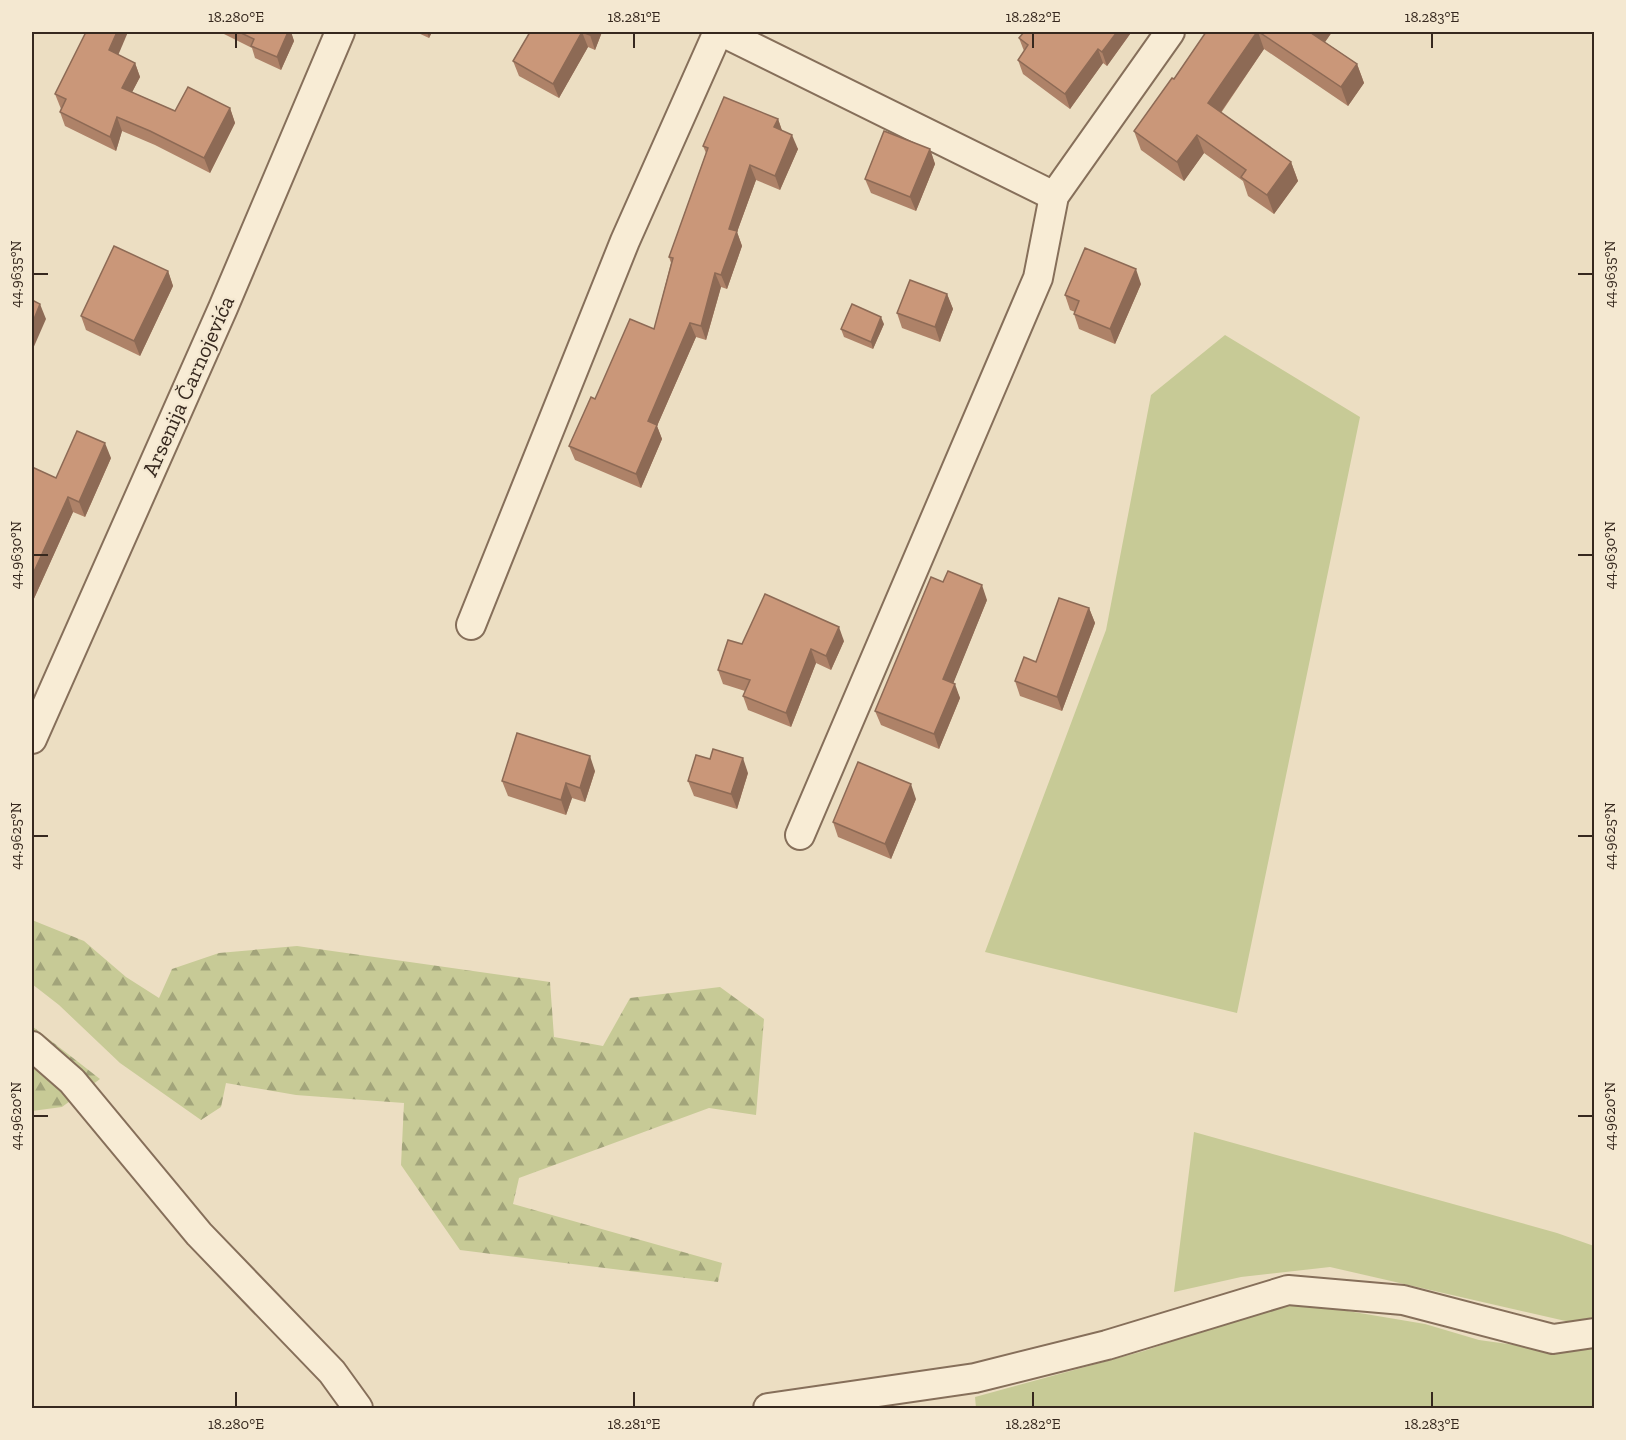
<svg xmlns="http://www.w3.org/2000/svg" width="1626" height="1440" font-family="'Zilla Slab',serif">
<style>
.green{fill:#c7ca96}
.forest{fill:url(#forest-firs)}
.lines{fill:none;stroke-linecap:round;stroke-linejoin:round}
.minor-casing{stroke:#866f5a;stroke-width:32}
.minor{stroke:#f8ecd5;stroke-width:28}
.wall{fill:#ae8268}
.shaded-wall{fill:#8d6a55}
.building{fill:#ca9779;stroke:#8d6a55;stroke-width:1.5}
.ticks{fill:none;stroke:#36281e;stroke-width:2}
.labels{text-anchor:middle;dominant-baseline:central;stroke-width:4.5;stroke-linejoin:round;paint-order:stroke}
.street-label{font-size:22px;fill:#36281e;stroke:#f4e8d1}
.neatline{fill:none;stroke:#36281e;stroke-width:2}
.ticks-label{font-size:15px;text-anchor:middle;fill:#36281e}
</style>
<defs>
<pattern id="forest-firs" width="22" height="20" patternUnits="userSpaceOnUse" patternTransform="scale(1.5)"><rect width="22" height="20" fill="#c7ca96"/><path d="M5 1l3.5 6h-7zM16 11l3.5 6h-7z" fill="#a2a47a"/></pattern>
</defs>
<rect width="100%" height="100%" fill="#ecdec2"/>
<g class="green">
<path d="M1225,335l135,82 -123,596 -252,-61 121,-322 45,-235z"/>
<path d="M1194,1132l363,101 37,13v71l-24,5 -240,-55 -89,10 -67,15z"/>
<path d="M1283,1306h35l107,18 54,16 64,9h51v59h-618l-1,-11 169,-46 106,-36z"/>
</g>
<g class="forest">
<path d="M32,920l52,21 42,36 33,21 13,-29 47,-16 78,-7 253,36 4,55 49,9 27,-48 90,-11 44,32 -8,96 -47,-7 -190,70 -6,26 209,59 -4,19 -258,-32 -59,-85 3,-62 -108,-8 -70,-12 -5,24 -20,13 -81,-57 -61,-58 -27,-21z"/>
<path d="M32,1026l68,53 -38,28 -30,4z"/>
</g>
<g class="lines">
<defs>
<g id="minor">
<path d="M722,32l332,164"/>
<path d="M471,625l154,-384 93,-209"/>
<path d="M32,739l191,-431 117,-276"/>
<path d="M800,835l238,-557 16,-82 116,-164"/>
<path d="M32,1046l40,35 127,153 133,138 26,36"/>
<path d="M768,1408l207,-30 132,-33 181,-55 115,10 150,39 41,-6"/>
</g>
</defs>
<use href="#minor" class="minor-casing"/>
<use href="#minor" class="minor"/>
</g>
<g class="wall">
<path d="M222,32h69l3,9 -13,29 -26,-12 -3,-10 -30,-15z"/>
<path d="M416,32h16l-3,6z"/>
<path d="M530,32h72l-7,18 -7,-3 -29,51 -40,-22 -6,-15z"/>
<path d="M1018,32h111l1,2 -23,32 -4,-3 -33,46 -47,-35 -5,-14 6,-9 -5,-13 3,-4z"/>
<path d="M1206,32h126l-7,10 32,22 7,19 -16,23 -84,-57 -43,64 70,49 7,19 -24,33 -26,-18 -5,-15 -39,-28 -20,28 -43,-31 -7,-19 40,-52z"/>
<path d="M118,55l17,8 5,14 -8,15 43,19 55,-3 5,15 -25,50 -55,-28 -33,-14 -6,20 -51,-25 -5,-14 1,-3 -6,-15z"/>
<path d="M778,119l4,12 16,18 -18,41 -24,-10 -19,52 5,14 -15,43 -6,-2 -15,53 -10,-3 -39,89 5,13 -21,49 -66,-28 -6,-14 26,-47 59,-70 17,-66 -2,-6 37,-104 -3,-7z"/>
<path d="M930,149l5,15 -19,47 -45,-18 -6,-14z"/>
<path d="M168,271l5,15 -33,70 -54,-26 -5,-14z"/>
<path d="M1141,284l-26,60 -36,-15 -5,-15 1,-2 -5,-2 -5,-15z"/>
<path d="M947,294l6,15 -13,33 -38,-14 -5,-15z"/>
<path d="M884,324l-11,25 -29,-12 -3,-8z"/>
<path d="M111,458l-26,59 -12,-5 -41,91v-136l24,11z"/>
<path d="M987,600l-34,83 7,15 -21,51 -58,-24 -6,-14z"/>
<path d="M1089,608l6,15 -33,88 -42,-15 -5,-15z"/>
<path d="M844,641l-13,29 -15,-7 -25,64 -43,-17 -5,-14 2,-5 -22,-7 -5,-14 24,-26z"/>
<path d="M595,771l-10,31 -13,-4 -6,17 -58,-19 -6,-15z"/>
<path d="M748,773l-11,36 -43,-13 -6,-15z"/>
<path d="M916,799l-25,60 -53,-22 -5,-15z"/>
</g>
<g class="shaded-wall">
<path d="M117,32h11l-14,33 -5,-15z"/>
<path d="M288,32h3l3,9 -13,29 -4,-13z"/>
<path d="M427,32h5l-3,6z"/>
<path d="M582,32l6,15 -29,51 -6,-14z"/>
<path d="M591,32h11l-7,18 -5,-15z"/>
<path d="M1117,32h12l1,2 -23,32 -5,-14z"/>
<path d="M1257,32h1l6,17 -50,73 -6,-19z"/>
<path d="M1312,32h20l-14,20 -7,-19z"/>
<path d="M1098,49l5,14 -33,46 -5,-15z"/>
<path d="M135,63l5,14 -13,25 -5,-14z"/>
<path d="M1357,64l7,19 -16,23 -7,-19z"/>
<path d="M230,108l5,15 -25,50 -6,-15z"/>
<path d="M117,117l5,14 -6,20 -6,-14z"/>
<path d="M778,119l5,14 -9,-6z"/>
<path d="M792,135l6,14 -18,41 -5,-14z"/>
<path d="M1197,135l7,18 -20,28 -7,-19z"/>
<path d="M930,149l5,15 -19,47 -6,-14z"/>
<path d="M1291,162l7,19 -24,33 -7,-19z"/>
<path d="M750,165l6,15 -19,52 5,14 -15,43 -6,-14 8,-46z"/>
<path d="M1136,269l5,15 -26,60 -5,-15z"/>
<path d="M168,271l5,15 -33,70 -6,-15z"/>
<path d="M715,273l6,14 -15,53 -5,-14z"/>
<path d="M947,294l6,15 -13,33 -5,-15z"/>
<path d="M40,304l6,15 -14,32v-27z"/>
<path d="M881,317l3,7 -11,25 -2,-7z"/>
<path d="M690,323l6,14 -39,89 5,13 -21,49 -5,-14 12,-53z"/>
<path d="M105,443l6,15 -26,59 -6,-15z"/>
<path d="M68,497l5,15 -41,91v-27z"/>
<path d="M982,585l5,15 -38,94 -6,-15z"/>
<path d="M1089,608l6,15 -33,88 -5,-14z"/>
<path d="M839,627l5,14 -13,29 -5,-14z"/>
<path d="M811,649l5,14 -25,64 -5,-14z"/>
<path d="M955,684l5,14 -21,51 -5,-15z"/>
<path d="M590,756l5,15 -10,31 -5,-14z"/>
<path d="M743,758l5,15 -11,36 -6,-15z"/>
<path d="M566,783l6,15 -6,17 -5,-15z"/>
<path d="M911,784l5,15 -25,60 -6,-15z"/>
</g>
<g class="building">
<path d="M86,32h31l-8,18 26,13 -13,25 53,23 13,-24 42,21 -26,50 -54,-27 -33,-14 -7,20 -50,-25 6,-13 -11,-5z"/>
<path d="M239,32h49l-11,25 -26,-11 3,-7z"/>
<path d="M530,32h61l-1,3 -8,-3 -29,52 -40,-23z"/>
<path d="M1024,32h93l-15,20 -4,-3 -33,45 -47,-34 10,-15 -9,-7z"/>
<path d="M1206,32h51l-49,71 83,59 -24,33 -26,-18 5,-7 -49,-35 -20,27 -43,-31 38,-53 2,1z"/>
<path d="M1259,32h53l-1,1 46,31 -16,23z"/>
<path d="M724,97l54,22 -4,8 18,8 -17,41 -25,-11 -21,64 8,2 -16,44 -6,-2 -14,53 -11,-3 -42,98 9,4 -21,49 -67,-28 22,-49 4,2 35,-80 24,10 19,-71 -4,-1 39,-109 -5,-2z"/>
<path d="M884,131l46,18 -20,48 -45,-18z"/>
<path d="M114,246l54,25 -34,70 -53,-25z"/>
<path d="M1085,248l51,21 -26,60 -36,-15 5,-13 -14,-6z"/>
<path d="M910,280l37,14 -12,33 -38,-14z"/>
<path d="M32,300l8,4 -8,20z"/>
<path d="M852,304l29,13 -10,25 -30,-13z"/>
<path d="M77,431l28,12 -26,59 -11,-5 -36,79v-109l24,11z"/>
<path d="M948,571l34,14 -39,94 12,5 -21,50 -59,-23 56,-134 12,5z"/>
<path d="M765,594l74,33 -13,29 -15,-7 -25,64 -43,-17 7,-16 -32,-10 10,-30 14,4z"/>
<path d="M1059,598l30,10 -32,89 -42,-16 9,-24 12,5z"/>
<path d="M517,733l73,23 -10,32 -14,-5 -5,17 -59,-19z"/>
<path d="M713,749l30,9 -12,36 -43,-13 8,-26 14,4z"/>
<path d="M858,762l53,22 -26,60 -52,-22z"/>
</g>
<path class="ticks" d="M236,33v15M634,33v15M1033,33v15M1432,33v15M33,274h15M1578,274h15M33,555h15M1578,555h15M33,836h15M1578,836h15M33,1116h15M1578,1116h15M236,1392v15M634,1392v15M1033,1392v15M1432,1392v15"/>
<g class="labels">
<g class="street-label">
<text transform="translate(188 386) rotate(-66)">Arsenija Čarnojevića</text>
</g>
</g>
<rect width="1626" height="1440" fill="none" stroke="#f4e8d1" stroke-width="66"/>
<rect x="33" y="33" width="1560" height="1374" class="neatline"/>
<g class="ticks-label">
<text x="236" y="22">18.280°E</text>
<text x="634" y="22">18.281°E</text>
<text x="1033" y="22">18.282°E</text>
<text x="1432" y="22">18.283°E</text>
<text transform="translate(16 274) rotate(-90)" y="5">44.9635°N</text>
<text transform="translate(1610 274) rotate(-90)" y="5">44.9635°N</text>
<text transform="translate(16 555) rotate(-90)" y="5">44.9630°N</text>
<text transform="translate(1610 555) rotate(-90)" y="5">44.9630°N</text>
<text transform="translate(16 836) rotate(-90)" y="5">44.9625°N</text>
<text transform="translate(1610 836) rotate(-90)" y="5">44.9625°N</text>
<text transform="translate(16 1116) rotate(-90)" y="5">44.9620°N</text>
<text transform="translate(1610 1116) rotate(-90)" y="5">44.9620°N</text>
<text x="236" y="1429">18.280°E</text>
<text x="634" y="1429">18.281°E</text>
<text x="1033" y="1429">18.282°E</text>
<text x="1432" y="1429">18.283°E</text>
</g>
</svg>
